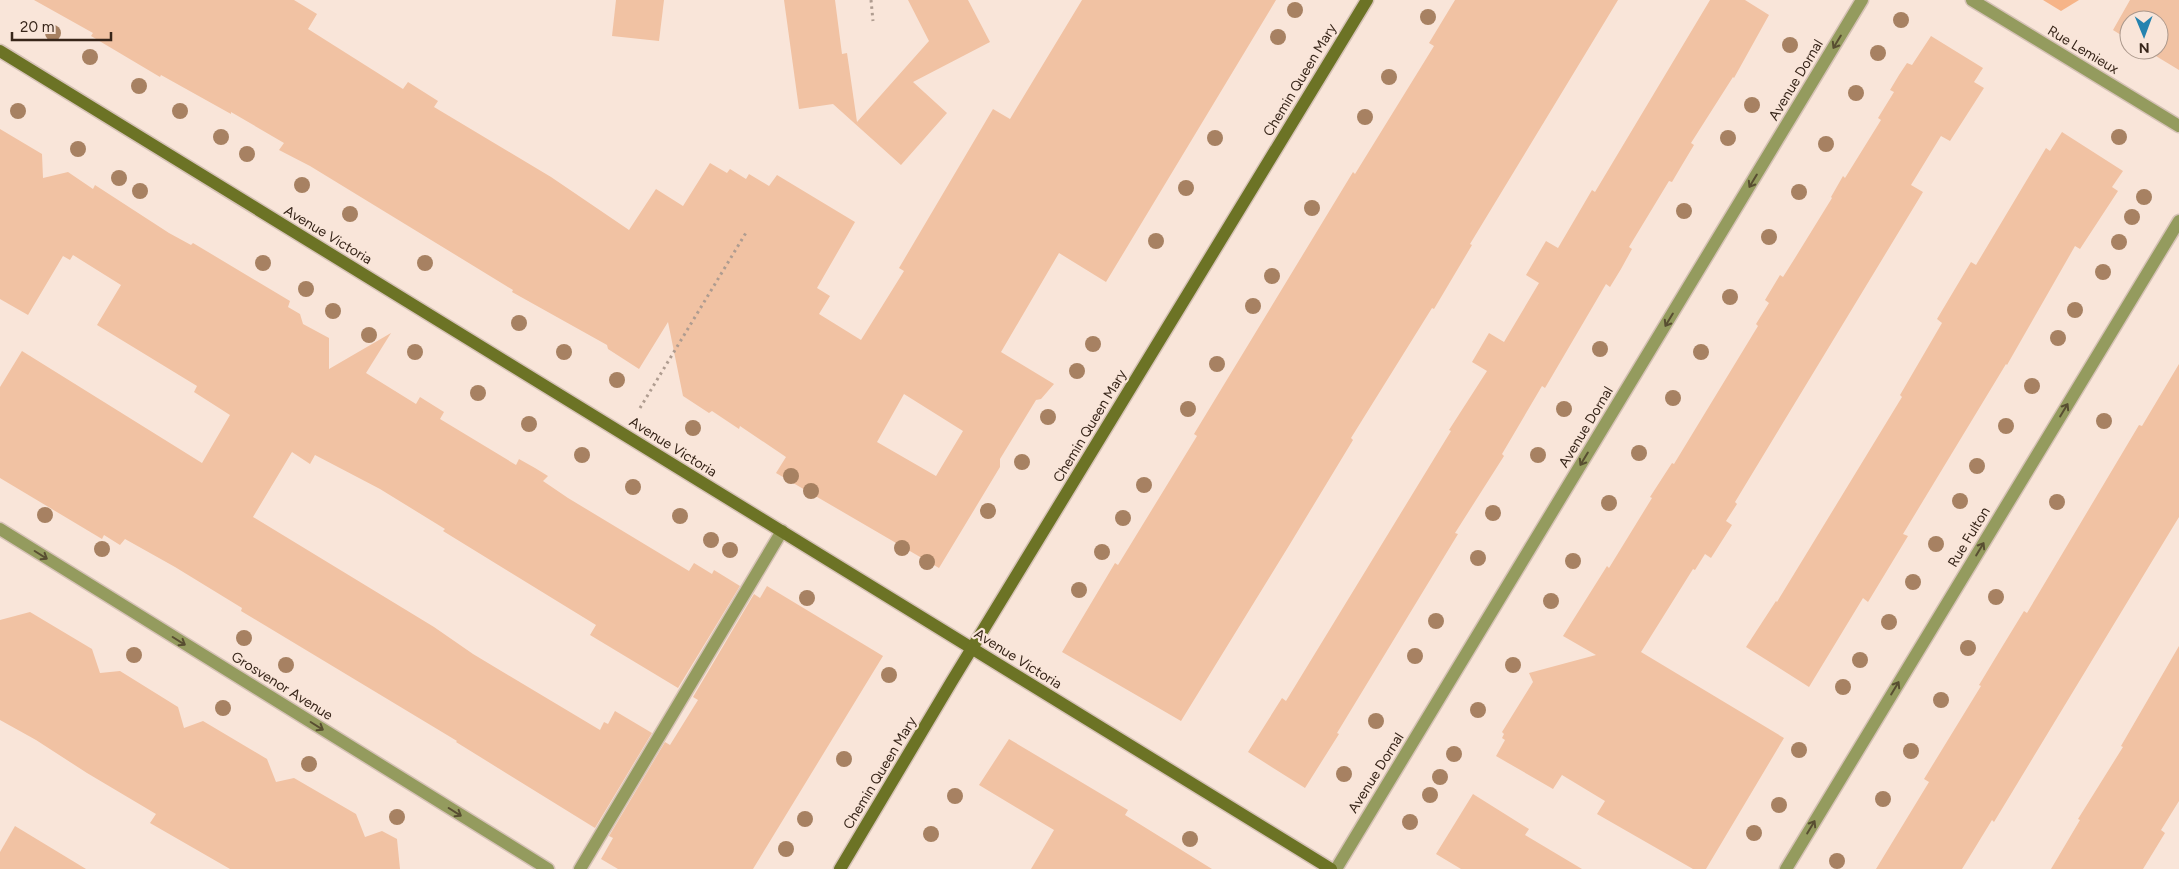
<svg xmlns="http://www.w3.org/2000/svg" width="2179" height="869" font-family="Figtree,sans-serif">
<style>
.green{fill:#f6b488}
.building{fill:#f1c2a3;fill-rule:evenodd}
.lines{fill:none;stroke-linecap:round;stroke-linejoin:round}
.lane-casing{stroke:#d6c2b6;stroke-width:15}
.street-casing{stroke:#d6c2b6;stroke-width:15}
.secondary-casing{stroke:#d6c2b6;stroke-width:15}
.path{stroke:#af9c90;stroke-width:3;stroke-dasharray:2.5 4;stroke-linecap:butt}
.lane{stroke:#949b5e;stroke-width:12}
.street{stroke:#949b5e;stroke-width:12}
.secondary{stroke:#6c7325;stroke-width:12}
.tree{fill:#a78162}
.oneway{stroke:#584e31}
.labels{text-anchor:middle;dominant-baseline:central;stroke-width:4.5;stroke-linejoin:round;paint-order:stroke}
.street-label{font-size:14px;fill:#372519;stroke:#f9e5d9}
</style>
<rect width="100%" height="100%" fill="#f9e5d9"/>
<path class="green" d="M2043,0h36l-18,11z"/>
<g class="building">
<path d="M34,0h260l23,14 -9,15 95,60 5,-7 30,19 -4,6 117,70 78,53 27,-41 27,17 27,-43 17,10 3,-4 16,10 3,-5 20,12 8,-11 78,47 -38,66 13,8 -11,18 42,26 43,-69 -5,-3 94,-159 17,10 72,-119h194l-170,282 -47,-29 -58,99 53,32 -13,15 -5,1 -36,59v8l-61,101 -163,-95 10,-16 -46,-31 -1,3 -27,-18 -3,2 -26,-17 -15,-74 -29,47 -31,-20 -1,-4 -95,-53 1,-2 -203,-124 -31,-16 5,-7 -53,-31v2l-70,-39 -1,2 -69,-41 2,-3zM904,394l59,37 -27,45 -59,-34z"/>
<path d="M616,0h48l-5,41 -47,-5z"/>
<path d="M784,0h51l7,54 5,-1 10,69 72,-81 -21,-41h60l22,42 -77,40 34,31 -46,52 -68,-61 -34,5z"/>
<path d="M1455,0h163l-148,244 2,1 -38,64 -2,-1 -81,130 2,2 -63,104 -109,177 -119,-69 53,-89 3,2 79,-129 -3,-2 159,-262 2,2 79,-128 -5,-3z"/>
<path d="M1710,0h35l24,15 -35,63 -1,-1 -42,66 3,2 -12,20 -10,17 -3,-1 -40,66 3,2 -11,20 -11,18 -4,-3 -61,104 -3,-2 -40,68 2,2 -49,77 3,1 -121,199 2,1 -34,54 -57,-36 34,-54 4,3 165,-270 -2,-1 38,-59 -15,-9 17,-29 15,9 35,-59 -13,-8 20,-34 12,7 34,-58 3,2z"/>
<path d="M2130,0h49v70l-33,-20h13v-30h-30v20l-16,-10z"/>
<path d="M1931,36l52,32 -9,14 10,6 -34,53 -9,-5 -30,49 12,7 -188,310 2,2 -11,17 6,4 -21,33 -6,-4 -10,16 -2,-1 -52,83 143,86 -78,131h-13l-96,-55 8,-13 -43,-26 -9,14 -57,-33 9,-16 -3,-2 2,-4 -2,-2 31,-50 -4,-9 67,-18 -33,-19 44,-70 2,2 43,-70 -2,-1 22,-34 2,1 84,-138 -2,-2 13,-21 -4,-3 15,-25 3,2 12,-19 37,-60 -1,-1 12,-21 2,2 36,-58 -3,-2 16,-26 -4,-2 9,-15 8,-12 5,2z"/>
<path d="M0,129l42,25 1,24 25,-6 25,17 2,-4 74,48 22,12 2,-2 97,58 -2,6 12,7 3,10 26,14v31l62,-36 -25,40 50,31 4,-7 24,15 -4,7 76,46 3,-6 16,9 13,8 -5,5 25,17 121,73 5,-8 18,11 2,-4 26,16 -62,102 -88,-53 6,-10 -153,-94 2,-2 -65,-40 -65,-34 -5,9 -18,-12 -39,65 181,110 39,27 127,76 4,-8 4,2 7,-13 37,22 -57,95 -139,-86 1,-1 -216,-130 1,-3 -67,-41 -50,-28 -5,6 -16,-10 -2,4 -102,-61v-91l22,-36 180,112 28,-48 -36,-23 3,-6 -100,-61 24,-40 -48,-30 -3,5 -7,-4 -35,59 -28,-16z"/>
<path d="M2062,132l61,39 -11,16 6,4 -38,58 -5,-3 -68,119 -1,-1 -103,170 5,2 -40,66 -5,-4 -54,89 -63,-40 30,-46 1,1 125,-205 -2,-2 42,-72 -5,-4 34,-57 5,3 70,-117 4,3z"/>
<path d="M2179,364v153l-28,46 -157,259 -2,-2 -30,49h-86l53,-87 -5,-3 57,-93 -2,-1 23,-38 22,-36 3,2 112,-188 3,1z"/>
<path d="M767,586l116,70 -130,213h-135l-17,-10 12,-21 -4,-2 56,-94 5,3 28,-45 -5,-3 61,-103 6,4z"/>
<path d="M30,612l62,37 8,24 20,-2 58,36 6,21 19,-7 64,38 9,23 18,-4 62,36 9,23 17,-6 15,8 3,30h-170l-80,-46 6,-9 -69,-41 -51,-33 -36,-20v-100z"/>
<path d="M2179,646v155l-18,29 4,3 -22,36h-92l29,-49 -2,-1 45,-72 -2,-1z"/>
<path d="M1009,739l119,71 -3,5 87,54h-181l23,-39 -75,-45z"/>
<path d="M1473,794l56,35 -4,6 57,34h-121l-25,-15z"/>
<path d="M15,826l71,43h-86v-17z"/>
</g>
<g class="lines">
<defs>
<path id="lane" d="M580,869l202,-338"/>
<g id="street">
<path d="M1972,0l207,126"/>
<path d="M0,529l548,340"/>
<path d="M1336,869l526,-869"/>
<path d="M1786,869l393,-648"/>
</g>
<g id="secondary">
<path d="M0,51l1331,818"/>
<path d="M840,869l112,-188 415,-681"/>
</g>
</defs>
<use href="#lane" class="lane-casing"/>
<use href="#street" class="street-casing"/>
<use href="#secondary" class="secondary-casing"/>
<g class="path">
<path d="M871,0l2,21"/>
<path d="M640,408l107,-177"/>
</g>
<use href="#lane" class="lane"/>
<use href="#street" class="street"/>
<use href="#secondary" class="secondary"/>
</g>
<g class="tree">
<circle cx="1295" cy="10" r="8"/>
<circle cx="1428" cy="17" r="8"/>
<circle cx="1901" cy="20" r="8"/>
<circle cx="53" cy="33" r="8"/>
<circle cx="1278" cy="37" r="8"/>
<circle cx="1790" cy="45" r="8"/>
<circle cx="1878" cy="53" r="8"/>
<circle cx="90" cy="57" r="8"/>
<circle cx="1389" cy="77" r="8"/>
<circle cx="139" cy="86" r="8"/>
<circle cx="1856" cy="93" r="8"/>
<circle cx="1752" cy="105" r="8"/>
<circle cx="18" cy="111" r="8"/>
<circle cx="180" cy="111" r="8"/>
<circle cx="1365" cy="117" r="8"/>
<circle cx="221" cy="137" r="8"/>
<circle cx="2119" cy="137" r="8"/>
<circle cx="1215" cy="138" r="8"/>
<circle cx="1728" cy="138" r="8"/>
<circle cx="1826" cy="144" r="8"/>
<circle cx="78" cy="149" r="8"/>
<circle cx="247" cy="154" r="8"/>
<circle cx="119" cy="178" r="8"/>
<circle cx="302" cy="185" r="8"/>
<circle cx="1186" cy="188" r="8"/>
<circle cx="140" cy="191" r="8"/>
<circle cx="1799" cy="192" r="8"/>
<circle cx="2144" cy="197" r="8"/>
<circle cx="1312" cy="208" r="8"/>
<circle cx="1684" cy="211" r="8"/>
<circle cx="350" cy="214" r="8"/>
<circle cx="2132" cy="217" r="8"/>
<circle cx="1769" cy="237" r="8"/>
<circle cx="1156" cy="241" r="8"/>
<circle cx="2119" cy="242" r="8"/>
<circle cx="263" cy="263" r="8"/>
<circle cx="425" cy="263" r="8"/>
<circle cx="2103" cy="272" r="8"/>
<circle cx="1272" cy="276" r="8"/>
<circle cx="306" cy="289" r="8"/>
<circle cx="1730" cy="297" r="8"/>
<circle cx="1253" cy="306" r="8"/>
<circle cx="2075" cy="310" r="8"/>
<circle cx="333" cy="311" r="8"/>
<circle cx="519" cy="323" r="8"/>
<circle cx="369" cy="335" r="8"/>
<circle cx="2058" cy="338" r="8"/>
<circle cx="1093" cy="344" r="8"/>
<circle cx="1600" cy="349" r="8"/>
<circle cx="415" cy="352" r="8"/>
<circle cx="564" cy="352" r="8"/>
<circle cx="1701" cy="352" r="8"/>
<circle cx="1217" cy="364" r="8"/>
<circle cx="1077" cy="371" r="8"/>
<circle cx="617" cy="380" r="8"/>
<circle cx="2032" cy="386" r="8"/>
<circle cx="478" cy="393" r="8"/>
<circle cx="1673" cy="398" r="8"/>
<circle cx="1188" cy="409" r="8"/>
<circle cx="1564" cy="409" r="8"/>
<circle cx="1048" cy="417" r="8"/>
<circle cx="2104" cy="421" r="8"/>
<circle cx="529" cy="424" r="8"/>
<circle cx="2006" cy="426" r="8"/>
<circle cx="693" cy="428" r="8"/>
<circle cx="1639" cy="453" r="8"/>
<circle cx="582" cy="455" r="8"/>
<circle cx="1538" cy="455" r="8"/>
<circle cx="1022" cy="462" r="8"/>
<circle cx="1977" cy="466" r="8"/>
<circle cx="791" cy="476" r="8"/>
<circle cx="1144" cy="485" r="8"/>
<circle cx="633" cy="487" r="8"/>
<circle cx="811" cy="491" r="8"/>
<circle cx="1960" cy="501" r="8"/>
<circle cx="2057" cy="502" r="8"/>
<circle cx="1609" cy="503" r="8"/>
<circle cx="988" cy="511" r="8"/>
<circle cx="1493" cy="513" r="8"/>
<circle cx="45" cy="515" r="8"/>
<circle cx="680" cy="516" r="8"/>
<circle cx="1123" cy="518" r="8"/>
<circle cx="711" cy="540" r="8"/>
<circle cx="1936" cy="544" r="8"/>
<circle cx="902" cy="548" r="8"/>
<circle cx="102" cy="549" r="8"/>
<circle cx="730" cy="550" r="8"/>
<circle cx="1102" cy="552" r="8"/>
<circle cx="1478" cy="558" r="8"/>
<circle cx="1573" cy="561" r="8"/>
<circle cx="927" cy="562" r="8"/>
<circle cx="1913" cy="582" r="8"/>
<circle cx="1079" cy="590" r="8"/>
<circle cx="1996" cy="597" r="8"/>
<circle cx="807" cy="598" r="8"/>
<circle cx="1551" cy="601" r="8"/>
<circle cx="1436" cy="621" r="8"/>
<circle cx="1889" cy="622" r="8"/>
<circle cx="244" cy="638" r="8"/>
<circle cx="1968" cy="648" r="8"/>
<circle cx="134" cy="655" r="8"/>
<circle cx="1415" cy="656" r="8"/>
<circle cx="1860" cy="660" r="8"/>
<circle cx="286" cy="665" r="8"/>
<circle cx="1513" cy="665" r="8"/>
<circle cx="889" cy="675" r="8"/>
<circle cx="1843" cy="687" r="8"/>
<circle cx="1941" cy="700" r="8"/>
<circle cx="223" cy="708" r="8"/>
<circle cx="1478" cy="710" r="8"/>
<circle cx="1376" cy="721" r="8"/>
<circle cx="1799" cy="750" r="8"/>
<circle cx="1911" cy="751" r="8"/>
<circle cx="1454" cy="754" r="8"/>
<circle cx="844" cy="759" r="8"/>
<circle cx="309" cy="764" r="8"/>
<circle cx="1344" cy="774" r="8"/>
<circle cx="1440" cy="777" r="8"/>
<circle cx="1430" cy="795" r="8"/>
<circle cx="955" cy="796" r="8"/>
<circle cx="1883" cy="799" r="8"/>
<circle cx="1779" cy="805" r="8"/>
<circle cx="397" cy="817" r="8"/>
<circle cx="805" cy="819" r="8"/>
<circle cx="1410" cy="822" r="8"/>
<circle cx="1754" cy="833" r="8"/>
<circle cx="931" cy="834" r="8"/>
<circle cx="1190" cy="839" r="8"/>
<circle cx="786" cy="849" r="8"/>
<circle cx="1837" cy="861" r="8"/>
</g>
<defs><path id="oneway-shaft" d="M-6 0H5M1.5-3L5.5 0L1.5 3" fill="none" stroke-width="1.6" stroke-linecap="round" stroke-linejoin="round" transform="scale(1.25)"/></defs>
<g class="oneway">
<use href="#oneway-shaft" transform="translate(1837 42) rotate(121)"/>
<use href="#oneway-shaft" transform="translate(1753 181) rotate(121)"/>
<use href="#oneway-shaft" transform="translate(1669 320) rotate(121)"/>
<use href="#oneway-shaft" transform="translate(2064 410) rotate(-59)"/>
<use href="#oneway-shaft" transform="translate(1584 459) rotate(121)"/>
<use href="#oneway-shaft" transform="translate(1980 549) rotate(-59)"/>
<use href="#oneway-shaft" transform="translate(41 555) rotate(32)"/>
<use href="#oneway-shaft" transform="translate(179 641) rotate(32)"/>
<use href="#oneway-shaft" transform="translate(1895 688) rotate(-59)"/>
<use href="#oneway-shaft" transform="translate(317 726) rotate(32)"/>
<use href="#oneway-shaft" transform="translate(455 812) rotate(32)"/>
<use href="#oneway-shaft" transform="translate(1811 827) rotate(-59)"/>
</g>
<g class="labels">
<g class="street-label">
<text transform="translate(2083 50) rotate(31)">Rue Lemieux</text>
<text transform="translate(1300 80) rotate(-59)">Chemin Queen Mary</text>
<text transform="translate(1796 80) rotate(-59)">Avenue Dornal</text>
<text transform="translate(328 235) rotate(31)">Avenue Victoria</text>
<text transform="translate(1090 426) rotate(-59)">Chemin Queen Mary</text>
<text transform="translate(1586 427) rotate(-59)">Avenue Dornal</text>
<text transform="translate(673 447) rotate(32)">Avenue Victoria</text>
<text transform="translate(1969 537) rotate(-59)">Rue Fulton</text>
<text transform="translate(1018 659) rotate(32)">Avenue Victoria</text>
<text transform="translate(282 686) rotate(32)">Grosvenor Avenue</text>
<text transform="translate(880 773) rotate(-59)">Chemin Queen Mary</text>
<text transform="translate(1376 773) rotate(-58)">Avenue Dornal</text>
</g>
</g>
<g transform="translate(2144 35) rotate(179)"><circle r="24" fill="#f9e5d9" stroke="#ab988c"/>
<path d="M0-4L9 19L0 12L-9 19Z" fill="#2583af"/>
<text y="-8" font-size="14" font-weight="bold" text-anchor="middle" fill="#372519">N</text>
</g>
<path d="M12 32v8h99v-8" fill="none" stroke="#372519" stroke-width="2.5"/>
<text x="20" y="32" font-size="15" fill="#372519" stroke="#f9e5d9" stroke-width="4" paint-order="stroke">20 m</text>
</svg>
